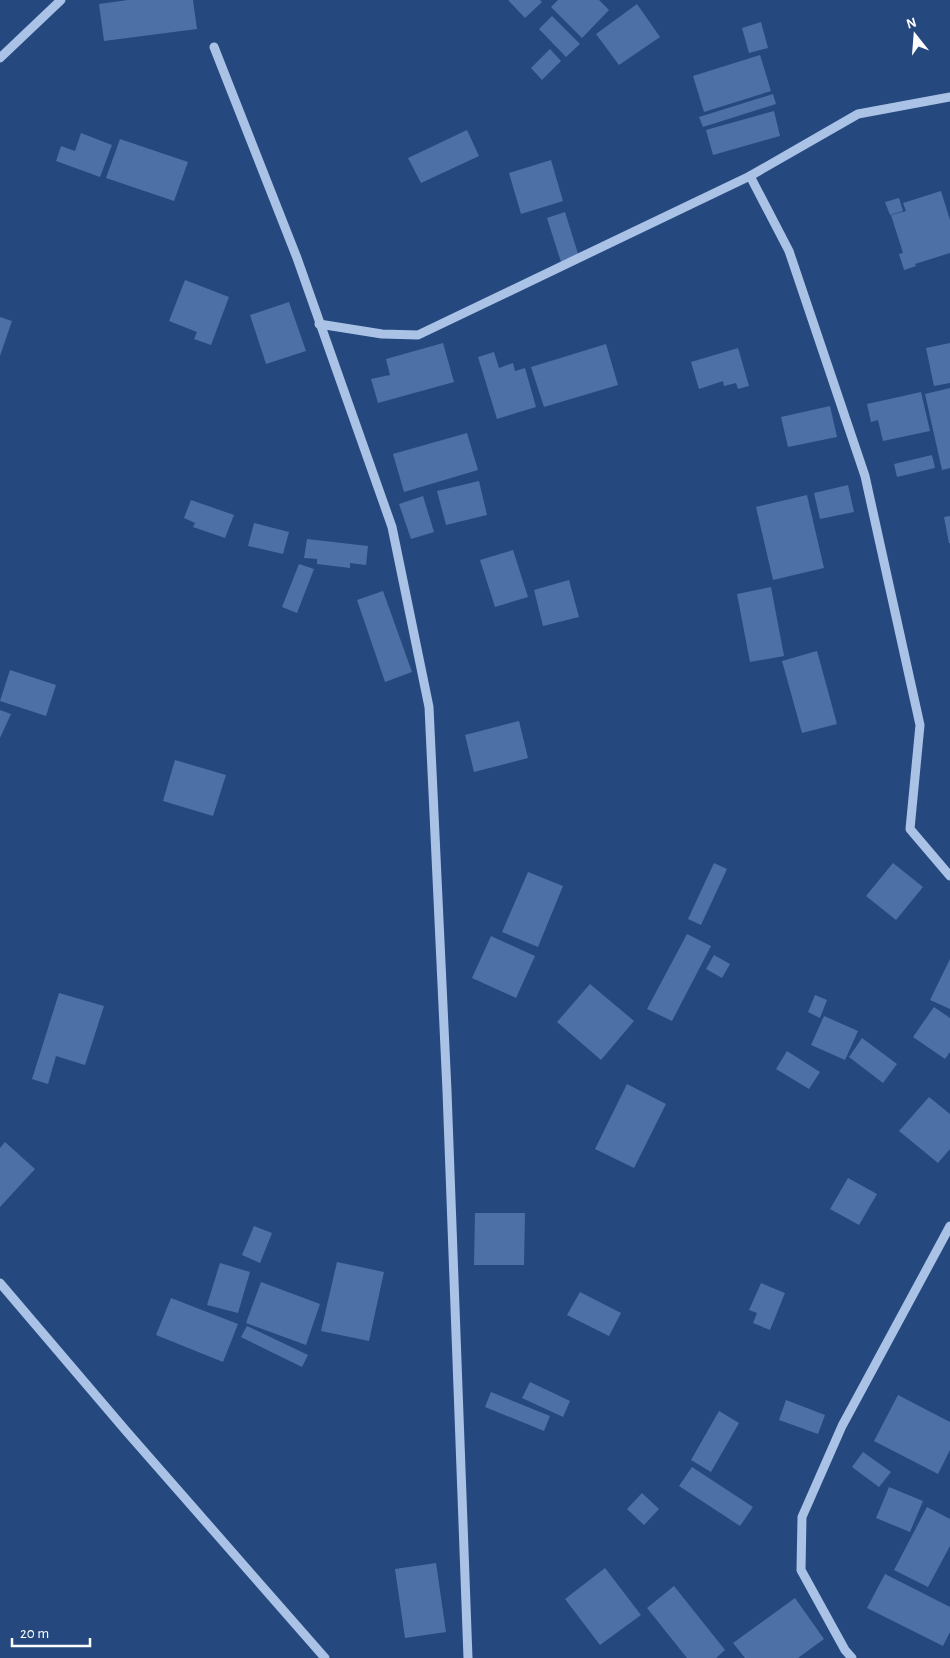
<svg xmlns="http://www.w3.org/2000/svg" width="950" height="1658" font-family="'Alegreya Sans',sans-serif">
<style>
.building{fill:#4d71a6}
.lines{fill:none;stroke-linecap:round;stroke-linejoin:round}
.minor{stroke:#aac2e5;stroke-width:9}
</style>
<rect width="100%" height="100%" fill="#25487e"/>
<g class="building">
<path d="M128,0h65l4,29 -93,12 -5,-37z"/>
<path d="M508,0h32l2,2 -17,16z"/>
<path d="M558,0h41l10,10 -27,28 -31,-31z"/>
<path d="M637,4l23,33 -41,28 -23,-31z"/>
<path d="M552,16l28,28 -14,13 -27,-28z"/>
<path d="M761,22l7,26 -19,5 -7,-25z"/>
<path d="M550,49l11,12 -19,19 -11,-12z"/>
<path d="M760,55l11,36 -67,21 -11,-36z"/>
<path d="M773,94l3,10 -73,23 -4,-10z"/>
<path d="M774,111l6,25 -67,19 -7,-25z"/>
<path d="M467,130l12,26 -58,27 -13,-25z"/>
<path d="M81,133l31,12 -12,32 -44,-16 5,-15 14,5z"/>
<path d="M120,139l68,23 -14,39 -68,-23z"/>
<path d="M551,160l12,41 -42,13 -12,-41z"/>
<path d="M941,191l9,29v33l-35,11 1,2 -12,4 -5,-16 4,-1 -12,-38 15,-4 -3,-8z"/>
<path d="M899,198l4,13 -13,4 -5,-13z"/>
<path d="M565,212l14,45 -18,5 -14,-44z"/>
<path d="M185,280l44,17 -18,48 -17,-6 3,-7 -28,-11z"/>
<path d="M289,302l17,49 -40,13 -16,-49z"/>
<path d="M0,317l12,4 -12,35z"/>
<path d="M443,343l11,39 -76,21 -7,-24 19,-4 -4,-16z"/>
<path d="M950,343v40l-16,3 -8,-38z"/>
<path d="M606,344l12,41 -74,22 -13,-40z"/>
<path d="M738,348l11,38 -11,3 -2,-6 -12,3 -1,-5 -24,8 -8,-27z"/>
<path d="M494,352l5,16 14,-5 2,8 10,-3 11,39 -39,12 -19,-62z"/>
<path d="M950,388v80l-8,2 -17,-76z"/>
<path d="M921,392l9,39 -47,10 -5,-21 -7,2 -4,-18z"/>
<path d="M830,406l7,31 -49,10 -7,-30z"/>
<path d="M467,433l11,37 -74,22 -11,-38z"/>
<path d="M932,455l3,13 -38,9 -3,-13z"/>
<path d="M479,481l8,34 -41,10 -9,-34z"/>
<path d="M848,485l6,27 -34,7 -6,-26z"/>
<path d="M807,495l17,73 -51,12 -17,-73z"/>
<path d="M423,496l11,36 -23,7 -12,-35z"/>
<path d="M191,500l43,15 -9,23 -32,-11 2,-4 -11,-5z"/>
<path d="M950,516v27h-1l-5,-26z"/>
<path d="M254,523l35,9 -6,22 -35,-8z"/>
<path d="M307,539l61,7 -2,19 -16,-2v5l-33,-4v-5l-13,-1z"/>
<path d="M513,550l15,47 -33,10 -15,-47z"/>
<path d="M299,564l15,5 -17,44 -15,-6z"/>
<path d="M569,580l10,37 -36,9 -9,-36z"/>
<path d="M771,587l13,69 -34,6 -13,-68z"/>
<path d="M383,591l29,81 -27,10 -28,-82z"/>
<path d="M817,651l20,73 -35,9 -20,-72z"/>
<path d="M10,670l46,15 -10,31 -46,-15z"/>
<path d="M0,710l11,4 -11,24z"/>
<path d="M519,721l9,37 -54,14 -9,-37z"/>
<path d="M175,760l51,15 -13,41 -50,-15z"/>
<path d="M714,863l13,6 -26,56 -13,-6z"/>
<path d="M893,863l30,24 -27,33 -30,-24z"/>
<path d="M528,872l35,14 -25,61 -36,-15z"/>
<path d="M687,934l24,12 -39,75 -25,-12z"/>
<path d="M491,936l44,20 -19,42 -44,-20z"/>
<path d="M714,955l16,9 -8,14 -16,-9z"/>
<path d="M950,959v50l-20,-9z"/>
<path d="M590,984l44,37 -33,39 -44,-38z"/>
<path d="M59,993l45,13 -19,59 -29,-9 -8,28 -16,-5z"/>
<path d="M815,995l12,5 -7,18 -12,-6z"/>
<path d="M934,1007l16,11v34l-5,7 -32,-22z"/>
<path d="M824,1016l34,15 -13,29 -34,-15z"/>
<path d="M862,1038l35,26 -14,19 -34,-26z"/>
<path d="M787,1051l33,21 -11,17 -33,-20z"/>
<path d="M627,1084l39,20 -32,64 -39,-19z"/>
<path d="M929,1097l21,17v35l-12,14 -39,-32z"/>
<path d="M5,1142l30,27 -35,38v-59z"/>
<path d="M848,1178l29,16 -18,31 -29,-16z"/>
<path d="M475,1213h50l-1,52h-50z"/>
<path d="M254,1226l18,7 -12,30 -18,-8z"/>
<path d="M337,1262l47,10 -15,69 -48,-10z"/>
<path d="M220,1263l30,9 -12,41 -31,-8z"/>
<path d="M261,1282l59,22 -14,41 -60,-22z"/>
<path d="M761,1283l24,10 -15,37 -17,-7 4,-10 -8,-3z"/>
<path d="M580,1292l41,21 -12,23 -42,-21z"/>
<path d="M171,1298l67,26 -15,38 -67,-27z"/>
<path d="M247,1326l61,29 -6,12 -61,-30z"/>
<path d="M530,1382l40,19 -7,16 -41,-19z"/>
<path d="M491,1392l59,24 -6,15 -59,-24z"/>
<path d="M898,1395l52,27v28l-12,24 -64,-33z"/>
<path d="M786,1400l39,15 -7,19 -39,-14z"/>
<path d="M719,1411l20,12 -28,49 -20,-12z"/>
<path d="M863,1452l28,20 -12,15 -27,-20z"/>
<path d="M692,1467l61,40 -13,19 -61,-40z"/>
<path d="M889,1487l34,14 -13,31 -34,-14z"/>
<path d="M642,1493l17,16 -15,16 -17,-16z"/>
<path d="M927,1507l23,12v27l-22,41 -34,-17z"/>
<path d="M436,1563l10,69 -41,6 -10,-69z"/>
<path d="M605,1568l36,47 -41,30 -35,-46z"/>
<path d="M885,1574l65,33v25l-7,14 -76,-38z"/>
<path d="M674,1586l51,64 -9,8h-29l-40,-50z"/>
<path d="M795,1598l29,41 -26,19h-53l-12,-15z"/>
</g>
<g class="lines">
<g class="minor">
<path d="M214,47l83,211 95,269 37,180 18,384 21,567"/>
<path d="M0,58l61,-58"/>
<path d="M750,176l39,75 76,225 55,249 -10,104 40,47"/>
<path d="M319,324l63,10 36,1 332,-159 108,-62 92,-17"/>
<path d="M0,1283l127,149 198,226"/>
<path d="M852,1658l-7,-8 -44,-80 1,-53 40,-91 108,-200"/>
</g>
</g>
<g transform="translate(915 35) rotate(343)" stroke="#25487e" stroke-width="4" paint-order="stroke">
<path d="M0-4L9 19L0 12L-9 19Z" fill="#ffffff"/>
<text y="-8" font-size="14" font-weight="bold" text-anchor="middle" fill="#ffffff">N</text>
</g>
<path d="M12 1638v8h78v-8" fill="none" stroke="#ffffff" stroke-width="2.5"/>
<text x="20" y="1638" font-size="15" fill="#ffffff" stroke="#25487e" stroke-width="4" paint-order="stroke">20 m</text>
</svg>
